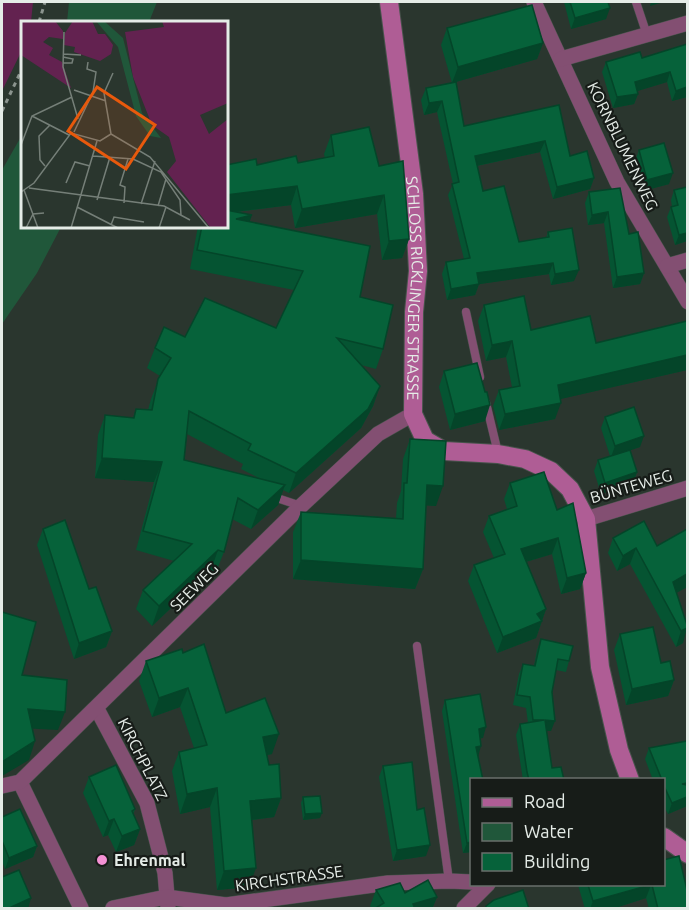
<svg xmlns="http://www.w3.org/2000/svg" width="689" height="910" font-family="Ubuntu,sans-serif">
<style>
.green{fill:#632250}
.water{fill:#20573a}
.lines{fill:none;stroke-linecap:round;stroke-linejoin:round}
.lane-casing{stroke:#48534c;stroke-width:9}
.street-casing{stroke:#48534c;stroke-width:16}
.secondary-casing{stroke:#48534c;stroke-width:20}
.path{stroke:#8b948e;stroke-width:3;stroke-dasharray:4.5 4.5;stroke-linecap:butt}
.lane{stroke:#834f72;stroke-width:8}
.street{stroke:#834f72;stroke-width:15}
.secondary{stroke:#af5d95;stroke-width:18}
.wall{fill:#055432;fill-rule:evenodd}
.shaded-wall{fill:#044529}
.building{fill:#06623a;stroke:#044529;stroke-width:1.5}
.poi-dot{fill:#f491d4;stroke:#171c18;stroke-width:2}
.labels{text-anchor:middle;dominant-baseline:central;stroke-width:4.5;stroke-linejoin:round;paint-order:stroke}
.street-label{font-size:16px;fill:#e5ece7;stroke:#171c18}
.poi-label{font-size:16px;font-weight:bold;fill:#e5ece7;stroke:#171c18;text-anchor:start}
.inset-road{fill:none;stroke:#757f78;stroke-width:1.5}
.view{fill:#e8590c;fill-opacity:0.15;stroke:#e8590c;stroke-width:3}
.inset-edge{fill:none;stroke:#e5ece7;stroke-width:3}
</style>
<rect width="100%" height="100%" fill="#2a362e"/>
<path class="green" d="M2,2h31l-2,20h-9v28l-20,41z"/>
<g class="water">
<path d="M69,2h88l-8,20h-82z"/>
<path d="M22,135v91l39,1 -24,46 -35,51v-154z"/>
</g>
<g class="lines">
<defs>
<g id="lane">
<path d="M636,2l11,33"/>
<path d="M466,312l14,65"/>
<path d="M486,403l12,50"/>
<path d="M271,496l30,10"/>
<path d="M417,646l32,235"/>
</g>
<g id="street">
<path d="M534,2l83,180 71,120"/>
<path d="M561,59l127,-36"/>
<path d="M667,266l21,-6"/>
<path d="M586,519l102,-31"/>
<path d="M97,709l50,94 18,70 3,35"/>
<path d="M20,782l61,126"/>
<path d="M2,786l18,-4 281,-276 77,-72 35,-20"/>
<path d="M113,908l53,-11 60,8 162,-22 61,-2 23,1"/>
<path d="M464,908l24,-24"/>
</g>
<g id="secondary">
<path id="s1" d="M389,2l25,192 4,77 -4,41 -1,102 12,26 19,11 54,3 27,5 26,12 19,18 16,30 14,148 19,83 11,30"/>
<path d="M664,837l24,17"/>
</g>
</defs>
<use href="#lane" class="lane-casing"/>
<use href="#street" class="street-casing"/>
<use href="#secondary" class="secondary-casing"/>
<g class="path">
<path d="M39,22l6,-20"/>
<path d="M2,111l20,-42"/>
</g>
<use href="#lane" class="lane"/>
<use href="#street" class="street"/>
<use href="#secondary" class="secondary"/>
</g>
<g class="wall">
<path d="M564,2h44l-2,17 -35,10z"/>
<path d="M447,28l96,15 -6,16 -85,24 -11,-38z"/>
<path d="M687,44v53l-15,4 -5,-19 -30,9 1,3 -4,10 -21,4 -11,-36 4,-10 36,-4z"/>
<path d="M456,82l8,44 95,-21 11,51 24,22 -4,11 -37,10 -13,-47 -63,14 6,25 36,51 27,-4 2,-6 26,49 -23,4 -2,-11 -70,10 -4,11 -28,5 -5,-26 4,-12 18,-3 -16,-64 5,-11 -16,-72 -13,3 -3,-15 5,-12z"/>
<path d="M331,135l48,31 30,73 -7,19 -20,2 -5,-46 -82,14 -4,-23 -54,7 12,10 111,75 23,52 -7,20 -15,-4 19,21 -7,20 -12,22 -72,65 -6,-3 -5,15 -27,24 -19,-10 -8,33 -8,20 -5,-2 -59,56 -16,-17 7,-19 31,-29 -38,-11 18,-68 -59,-4 3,-43 7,-20 28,3 3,-9 12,1 3,-11 9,-23 -13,-8 8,-20 30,-11 91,-9 18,-38 -104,-21 8,-43h28l31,-61 41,-2 27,-5 -1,-4zM187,434l56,30 -2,5 20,10 -77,-19z"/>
<path d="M639,150l30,34 -26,7 -8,-30z"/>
<path d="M674,190l13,51 -12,4 -8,-28 4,-10h1l-1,-7z"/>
<path d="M589,192l40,42 15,39 -4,11 -27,4 -9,-65 -16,2 -3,-22z"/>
<path d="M484,305l47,25 65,13 91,-22v49l-127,29 -5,20 -56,11 -6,-24 6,-16 13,-3 -6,-30 -20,4 -8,-40z"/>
<path d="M444,371l41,50 -35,9 -11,-43z"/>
<path d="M605,417l35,30 -10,3 7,22 -4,11 -32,11 -7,-23 4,-11 12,-4 -9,-28z"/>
<path d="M410,439l26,67 -10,-1 -3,64 -8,20 -122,-10v-47l8,-20 95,6 1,-15 4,-12 2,-32z"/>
<path d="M510,483l47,27 29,63 -6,16 -19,5 -9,-40 -26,8 20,47 -10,29 -39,15 -29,-72 6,-16 20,-7 -11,-26 6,-16 18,-7 -3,-10z"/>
<path d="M43,529l46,60 23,42 -6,16 -32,12 -37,-114z"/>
<path d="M613,538l44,8 30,41 -11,6 7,50 -7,4 -46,-83 -13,7 -9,-18z"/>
<path d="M620,634l41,29 13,17 -6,16 -42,9 -12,-55z"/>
<path d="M541,639l28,22 -3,11 -10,-2 -4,22 -1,39h-5l6,37 12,12h-41l-7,-45 4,-11 8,-1 -2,-15 -13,-3 6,-31 4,-10 11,2 3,-16z"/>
<path d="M183,653l43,60 46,41 -5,1 2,10 12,33 -7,19 -22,3 -3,67 -32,3 -7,-83 -30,7 -8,-43 7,-19 15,-4 -14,-41 -28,10 -13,-36 7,-20z"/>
<path d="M445,700l38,38h-3l-2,18 -7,24v72l-8,1 -21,-142z"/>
<path d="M687,741v65l-19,8 -5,-9v-25h-10l-8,-21 4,-11z"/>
<path d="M383,766l34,44 9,46 -33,5 -14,-84z"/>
<path d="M89,777l46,32 -2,6 7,14 -6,16 -18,7 -8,-17 -5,2 -20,-44z"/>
<path d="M303,797l17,21 -17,2 -2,-17z"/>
<path d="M2,817l35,29 -4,11 -28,12 -3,-8z"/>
<path d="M578,885h85l24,24h-38l-3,-11 -34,11h-27z"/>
<path d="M376,890l29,3 32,4 -5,12h-60l-2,-3z"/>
</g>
<g class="shaded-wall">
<path d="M651,2h13l-14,4z"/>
<path d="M610,8l-4,11 -35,10 4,-11z"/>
<path d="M543,43l-6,16 -85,24 6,-16z"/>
<path d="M670,72l-3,10 -36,11 4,-11z"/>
<path d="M687,87v10l-15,4 4,-10z"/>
<path d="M638,94l-4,10 -21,4 4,-11z"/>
<path d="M442,101l-5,11 -13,3 5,-12z"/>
<path d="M545,141l-5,11 -69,15 4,-11z"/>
<path d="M673,173l-4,11 -26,7 4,-11z"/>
<path d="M594,178l-4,11 -37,10 4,-12z"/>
<path d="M297,186l-6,19 -65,8v-18z"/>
<path d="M384,195l-7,19 -82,14 7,-19z"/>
<path d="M608,212l-4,11 -16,2 4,-10z"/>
<path d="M252,215l-7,20 -9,-16z"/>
<path d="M687,233v8l-12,4 4,-10z"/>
<path d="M409,239l-7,19 -20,2 7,-19z"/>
<path d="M553,263l-4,11 -76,11 4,-12z"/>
<path d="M579,270l-5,11 -23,4 4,-11z"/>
<path d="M644,273l-4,11 -27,4 4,-11z"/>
<path d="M479,284l-4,11 -28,5 4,-11z"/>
<path d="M512,341l-6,16 -20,4 6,-16z"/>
<path d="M687,355v15l-135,31 6,-16z"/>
<path d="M380,386l-7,20 -12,22 -72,65 7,-20z"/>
<path d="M561,403l-6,16 -56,11 6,-16z"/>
<path d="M490,405l-5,16 -35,9 5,-16z"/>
<path d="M644,436l-4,11 -29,10 4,-11z"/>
<path d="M102,458l60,4 -8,20 -59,-4z"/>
<path d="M637,472l-4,11 -32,11 4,-11z"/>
<path d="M285,485l-7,20 -27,24 7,-19z"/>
<path d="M427,485l16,1 -7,20 -16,-1z"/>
<path d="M558,538l-6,16 -37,11 6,-16z"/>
<path d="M636,548l-6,16 -13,7 6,-15z"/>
<path d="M218,550l-7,20 -59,56 7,-20z"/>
<path d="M301,560l122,9 -8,20 -122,-10z"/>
<path d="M586,573l-6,16 -19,5 6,-16z"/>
<path d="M687,574v13l-20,11 6,-16z"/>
<path d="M546,609l-10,29 -39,15 6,-16 34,-23z"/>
<path d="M687,628l-4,15 -7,4 5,-16z"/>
<path d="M112,631l-6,16 -32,12 5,-16z"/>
<path d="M674,680l-6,16 -42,9 6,-16z"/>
<path d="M188,688l-8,19 -28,10 7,-19z"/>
<path d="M28,709l37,3 -7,18 -37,-2z"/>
<path d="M545,720l10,1 -4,10h-10z"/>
<path d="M486,727l-3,11 -8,1 4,-10z"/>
<path d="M279,734l-7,20 -16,3 7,-20z"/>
<path d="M35,741l-6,19 -27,16v-14z"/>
<path d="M481,746l-3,11 -2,-10z"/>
<path d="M217,788l-7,19 -30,7 7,-20z"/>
<path d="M687,797v9l-19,8 4,-11z"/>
<path d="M281,798l-7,19 -31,4 7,-20z"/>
<path d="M322,813l-2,5 -17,2 2,-6z"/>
<path d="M114,819l-6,16 -5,2 6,-16z"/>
<path d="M140,829l-6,16 -18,7 6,-16z"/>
<path d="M471,842v10l-8,1 4,-10z"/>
<path d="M430,845l-4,11 -33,5 4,-11z"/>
<path d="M37,846l-4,11 -28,12 4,-11z"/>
<path d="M256,868l-7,19 -32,3 7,-19z"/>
<path d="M651,885l-5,13 -34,11h-22l3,-8z"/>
<path d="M437,897l-5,12h-20l1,-5z"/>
<path d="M31,898l-3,11h-21z"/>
</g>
<g class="building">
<path d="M570,2h38l2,6 -35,10z"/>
<path d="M532,5l11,38 -85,24 -11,-39z"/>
<path d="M687,44v43l-11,4 -6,-19 -35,10 3,12 -21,3 -11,-35 34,-10 2,6z"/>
<path d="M456,82l8,44 95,-21 11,51 17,-5 7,27 -37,9 -12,-46 -70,15 8,35 21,-5 15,56 30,-5 -1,-5 24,-4 7,42 -24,4 -2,-11 -76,10 2,11 -28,5 -5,-27 24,-4 -18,-74 7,-2 -17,-81 -13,2 -3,-15z"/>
<path d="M369,127l10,39 24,-5 6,78 -20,2 -5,-46 -82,14 -5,-23 -71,9v-30l30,-6 1,6 39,-9 2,7 36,-7 -3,-21z"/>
<path d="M664,143l9,30 -26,7 -8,-30z"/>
<path d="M687,187v46l-8,2 -8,-28 7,-2 -4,-15z"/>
<path d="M620,188l9,46 9,-2 6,41 -27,4 -9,-65 -16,3 -3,-23z"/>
<path d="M226,210l26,5 -16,4 134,27 -10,51 33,8 -10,44 -46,-11 43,48 -12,23 -72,64 -48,-23 3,-6 -62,-33 -5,49 101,25 -27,25 -20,-12 -14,54 -6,-2 -59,56 -16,-16 49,-46 -49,-13 19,-69 -60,-4 3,-43 29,3 2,-9 16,1 6,-31 13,-21 -16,-10 9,-21 21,10 20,-39 71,30 27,-57 -106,-21 5,-24h24z"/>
<path d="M524,296l7,34 59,-14 6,27 91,-22v34l-129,30 3,18 -56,11 -6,-24 21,-4 -8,-45 -20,4 -8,-40z"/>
<path d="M477,363l8,29h2l3,13 -35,9 -11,-43z"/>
<path d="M634,407l10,29 -29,10 -10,-29z"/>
<path d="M410,439l36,2 -3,45 -16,-1 -4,84 -122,-9v-48l102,7 1,-36h3z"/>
<path d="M630,450l7,22 -32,11 -7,-23z"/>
<path d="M544,472l13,38 16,-7 13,70 -19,5 -9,-40 -37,11 25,60 -9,5 5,7 -39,16 -29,-72 31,-11 -16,-38 28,-10 -7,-23z"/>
<path d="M65,520l24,69 7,-2 16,44 -33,12 -36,-114z"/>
<path d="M644,521l13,25 30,-17v45l-14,8 14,43v3l-6,3 -45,-83 -13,8 -10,-18z"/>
<path d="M2,612l34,10 -14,53 45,5 -2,32 -37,-3 7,32 -33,21z"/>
<path d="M653,627l8,36 9,-2 4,19 -42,9 -12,-55z"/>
<path d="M541,639l32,7 -4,15 -11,-2 -6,33 3,29 -10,-1 7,48 9,-1 3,13h-35l-2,-8 -7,-48 24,-4h-11l-3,-23 -13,-2 6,-31 12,2z"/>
<path d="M204,644l22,69 39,-15 14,36 -16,3 6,28 10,-1 2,34 -31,3 6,67 -32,3 -7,-83 -30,6 -8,-42 28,-7 -19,-57 -29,10 -13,-37 36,-12 1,4z"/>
<path d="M480,694l6,33 -7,2 2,17 -5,1 7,33h-12v62l-4,1 -22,-143z"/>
<path d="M687,741v42l-5,1 5,1v12l-15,6 -9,-19v-4h-1l-13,-32z"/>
<path d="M412,762l5,48 7,-2 6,37 -33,5 -14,-84z"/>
<path d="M116,765l19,44 -3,2 8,18 -18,7 -8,-17 -5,2 -20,-44z"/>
<path d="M320,796l2,17 -17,1 -2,-17z"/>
<path d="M20,809l17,37 -28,12 -7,-17v-24z"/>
<path d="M679,856l8,34v19h-29l-6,-24h11v-25z"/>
<path d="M19,870l12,28 -24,11h-5v-32z"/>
<path d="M428,880l9,17 -24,7 2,5h-41l10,-6 -8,-13 24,-7 5,10z"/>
<path d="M588,885h62l-57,16z"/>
<path d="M523,890l6,19h-43v-3l8,-6z"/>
</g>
<circle class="poi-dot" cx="102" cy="860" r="6"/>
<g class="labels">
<g class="street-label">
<text transform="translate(623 146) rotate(64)">KORNBLUMENWEG</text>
<text stroke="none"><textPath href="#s1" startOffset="288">SCHLOSS RICKLINGER STRASSE</textPath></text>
<text transform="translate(631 486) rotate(-16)">BÜNTEWEG</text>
<text transform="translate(194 587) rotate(-45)">SEEWEG</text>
<text transform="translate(143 759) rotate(63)">KIRCHPLATZ</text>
<text transform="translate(289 878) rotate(-8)">KIRCHSTRASSE</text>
</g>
<g class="poi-label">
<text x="114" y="860">Ehrenmal</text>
</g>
</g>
<g transform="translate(21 21)">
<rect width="207" height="207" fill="#2a362e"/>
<path d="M0,0h34l8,10v8l-14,-2 -6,5 10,6 -4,7 13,7 9,26 -50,-33zM52,0h19l6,13h7l8,11 -2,9 -11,7 -26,-9 1,-5 -11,-2 1,-12zM141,0h66v82l-28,12 9,19 19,-15v109l-18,-1 -43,-55 9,-11 -7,-24 -17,-12 -19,-48 -8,-45 39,-5z" fill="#632250"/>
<path d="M75,0h8l19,17 19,75 19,25 -11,-2 -14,-20 -18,-69z" fill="#20573a"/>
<path class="inset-road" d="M43,11l-1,35 15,52M42,33l18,1M42,36l10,2 -1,4h-9M53,69l32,11M11,95l37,19M53,111l19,-40 3,-20 -9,-3 1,-7M90,113l-7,-41 9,-20M0,124l11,-29 40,-19M72,135l40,3 28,13 19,28 1,15M24,145l-5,-6 -1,-24 11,-11M45,162l9,-21 15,4M8,167l135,18 26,14M3,169l14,38M0,171l13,-9 37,-50 29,8 11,-7 39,23 59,71M76,179l13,-43M103,182l1,-16 -5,-2 8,-26M120,183l14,-43M137,185l8,-27M56,186l41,21M90,204l3,-8 30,5M5,207l7,-14 11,-1M50,207l26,-87M138,207l7,-21"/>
<path class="view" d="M76,66l58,38 -29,44 -58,-38z"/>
<rect width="207" height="207" class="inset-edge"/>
</g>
<rect width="689" height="910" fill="none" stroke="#e5ece7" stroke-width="6"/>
<rect x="470" y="778" width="195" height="108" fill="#171c18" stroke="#696f6b" stroke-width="1.5"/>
<rect x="482" y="798" width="30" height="9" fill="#af5d95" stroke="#696f6b" stroke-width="1.5"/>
<text x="524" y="808" font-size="18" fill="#e5ece7">Road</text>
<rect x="482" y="823" width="30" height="18" fill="#20573a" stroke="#696f6b" stroke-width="1.5"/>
<text x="524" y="838" font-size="18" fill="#e5ece7">Water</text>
<rect x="482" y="853" width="30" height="18" fill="#06623a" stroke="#696f6b" stroke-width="1.5"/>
<text x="524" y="868" font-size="18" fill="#e5ece7">Building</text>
</svg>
